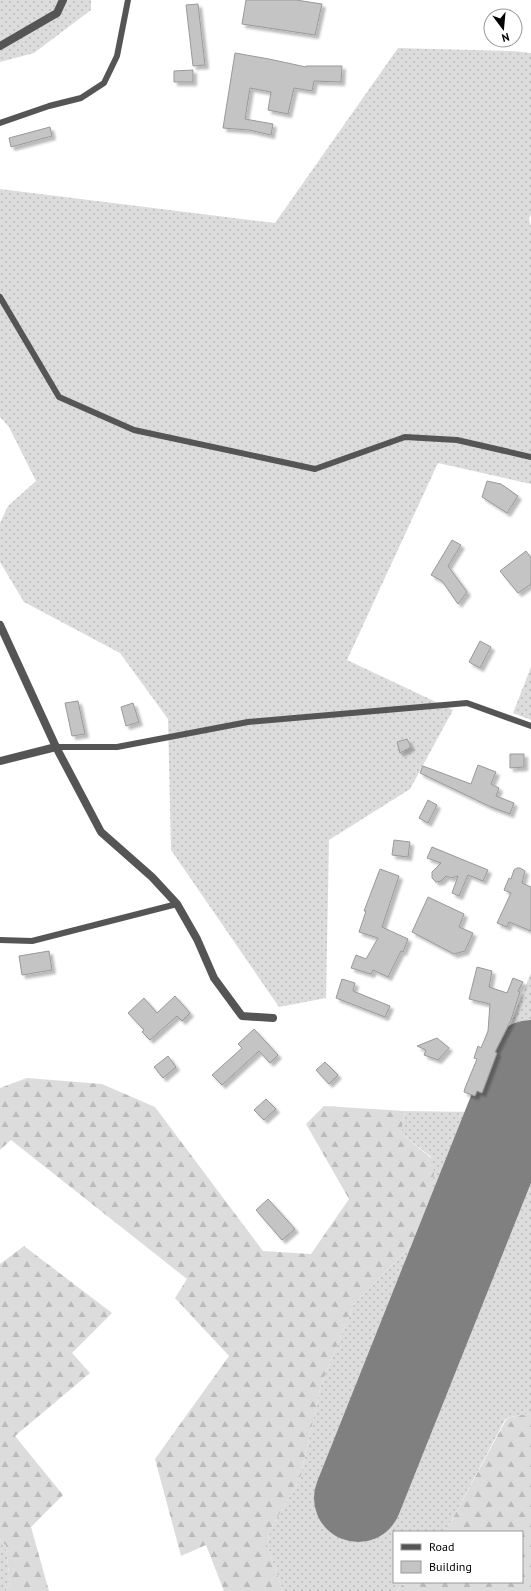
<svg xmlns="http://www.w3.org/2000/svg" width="531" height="1591" font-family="'PT Sans',sans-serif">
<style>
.grass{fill:url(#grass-dots)}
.forest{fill:url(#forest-firs)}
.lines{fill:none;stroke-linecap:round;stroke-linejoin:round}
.runway{stroke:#808080;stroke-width:88}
.building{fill:#c4c4c4;stroke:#999;filter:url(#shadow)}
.service{stroke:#555;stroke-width:6}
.minor{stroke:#555;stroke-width:8}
</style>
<defs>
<pattern id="grass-dots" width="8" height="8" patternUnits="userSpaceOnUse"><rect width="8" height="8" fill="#dcdcdc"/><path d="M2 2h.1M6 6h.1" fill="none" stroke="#bbb" stroke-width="1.8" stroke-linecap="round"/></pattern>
<pattern id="forest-firs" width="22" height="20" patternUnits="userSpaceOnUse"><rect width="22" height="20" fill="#dcdcdc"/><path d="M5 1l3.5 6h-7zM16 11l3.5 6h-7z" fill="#bbb"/></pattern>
<filter id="shadow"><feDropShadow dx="3.5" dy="3.5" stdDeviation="1" flood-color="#0004"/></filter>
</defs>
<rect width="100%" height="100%" fill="#fff"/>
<g class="grass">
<path d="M0,0h91v10l-57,43 -34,9z"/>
<path d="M398,48l115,3 18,2v162l-2,3 2,9v257l-93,-21 -91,197 106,50 -43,79 -81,51 -3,158 -47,9 -108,-157 -3,-131 -48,-66 -96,-51 -24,-40v-39l8,-17 28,-25 -27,-54 -9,-10v-228l275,34z"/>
<path d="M531,667v53l-18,-7z"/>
<path d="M531,973v440l-25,5 -54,102 -9,12h-49v50h13l-12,9h-112l-16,-46 3,-15 30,-51 21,-94 33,-81 67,-69 10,-78 -30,-24 4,-22 70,1z"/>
<path d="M0,1539l6,7 4,37 -4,8h-6z"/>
</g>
<g class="forest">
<path d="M27,1078l75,6 53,23 108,144 48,3 38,-55 -43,-75 18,-18 81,5 -4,22 30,25 3,12 -3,40 -10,25 -67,69 -33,81 -21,94 -30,51 -3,15 16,46h-59l-18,-46 -25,11 -26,-97 74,-103 -54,-58 12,-19 -176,-139 -11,10v-62z"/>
<path d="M24,1246l88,67 -40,40 18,20 -75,63 48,59 -32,32 18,64h-43l4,-8 -4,-37 -6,-7v-275z"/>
<path d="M531,1413v178h-136l12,-9h115v-50h-79l9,-12 55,-102z"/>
</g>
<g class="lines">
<path class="runway" d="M358,1498l173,-434"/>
</g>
<g class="building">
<path d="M246,0h50l26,4 -7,31 -73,-11z"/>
<path d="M198,4l7,61 -12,1 -7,-61z"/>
<path d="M235,53l34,6 37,8v-1h36l-1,16 -27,-1 -2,10 -18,-3 -6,26 -20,-4 3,-18 -21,-4 -5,31 28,5 -2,11 -22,-5 -26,-2z"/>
<path d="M193,70v12h-19v-11z"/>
<path d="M50,127l2,9 -41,11 -2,-9z"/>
<path d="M487,481l14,3 17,12 -11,17 -25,-16z"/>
<path d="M452,540l9,5 -13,21 19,26 -9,12 -16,-23 -11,-6z"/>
<path d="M526,551l5,7v26l-13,9 -18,-22z"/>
<path d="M480,641l11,6 -11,21 -11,-6z"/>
<path d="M78,701l7,33 -13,2 -7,-33z"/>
<path d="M133,703l6,19 -13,4 -5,-19z"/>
<path d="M407,739l4,8 -11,6 -3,-11z"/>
<path d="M510,754h14v13l-14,1z"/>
<path d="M478,765l18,7 -5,12 8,4 -3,8 18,7 -4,11 -19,-7 -71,-34 3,-7 48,18z"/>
<path d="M428,800l9,5 -9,18 -9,-5z"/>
<path d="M394,840l16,2 -2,15 -16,-2z"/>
<path d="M432,847l56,23 -5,11 -15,-6 -9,21 -7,-3 6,-17 -7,2 -5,-2 -5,5 -5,1 -4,-4v-6l9,-9 -14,-5z"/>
<path d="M517,868h3l5,3 -3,12 9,4v44l-22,-9 -2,5 -10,-4 14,-30 -7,-3 5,-12 2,1 3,-9z"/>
<path d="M380,869l19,7 -17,51 26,12 -5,13 -2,-1 -13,26 -15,-7 -2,4 -20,-6 5,-13 10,4 12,-21 -19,-6 7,-21h-2z"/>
<path d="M428,897l36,17 -5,13 14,6 -8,18 -11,3 -42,-22z"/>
<path d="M49,951l3,19 -30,5 -3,-19z"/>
<path d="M477,967l15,4 -3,16 18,6 6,-15 10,4 -5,9 2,1 -9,28 -16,32 2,1 -15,40 -5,-2 -2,5 -11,-4 1,-4 12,-29 -3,-1 4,-12 3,2 7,-17 2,-27 -21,-5z"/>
<path d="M342,979l13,4 -2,8 37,15 -5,11 -49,-19z"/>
<path d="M175,996l15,17 -8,8 -5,-5 -27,24 -8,-8 2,-2 -16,-17 16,-15 13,15z"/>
<path d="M254,1029l24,26 -8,8 -11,-12 -37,34 -10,-10 30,-27 -4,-4z"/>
<path d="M437,1038l12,10 -11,12 -14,-5 2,-5 -9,-4z"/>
<path d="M168,1056l8,11 -13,11 -9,-11z"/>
<path d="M325,1062l13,13 -9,9 -13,-14z"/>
<path d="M266,1099l10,10 -12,11 -10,-10z"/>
<path d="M268,1199l27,30 -13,11 -26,-30z"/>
</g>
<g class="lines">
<g class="service">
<path d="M0,123l49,-17 32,-8 23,-15 13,-27 11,-56"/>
<path d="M0,297l59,100 75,33 181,39 90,-32 52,3 74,17"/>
<path d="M56,747h61l131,-25 219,-19 64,23"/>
<path d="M0,940l32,1 145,-37"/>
</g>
<g class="minor">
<path d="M0,46l57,-33 6,-13"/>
<path d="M0,625l56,122 45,85 51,45 25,27 20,35 17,39 28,38 31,2"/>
<path d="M0,761l56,-14"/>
</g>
</g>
<rect x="393" y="1531" width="130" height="52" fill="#ffffff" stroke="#999999"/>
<rect x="401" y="1544" width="20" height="6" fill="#555555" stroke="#999999"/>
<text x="429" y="1551" font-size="12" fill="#000000">Road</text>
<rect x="401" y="1561" width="20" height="12" fill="#c4c4c4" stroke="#999999"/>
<text x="429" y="1571" font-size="12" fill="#000000">Building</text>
<g transform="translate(503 28) rotate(164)"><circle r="19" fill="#ffffff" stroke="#999999"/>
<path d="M0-3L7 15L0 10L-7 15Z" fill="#000000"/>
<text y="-6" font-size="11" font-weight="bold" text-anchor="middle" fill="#000000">N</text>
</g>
</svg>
